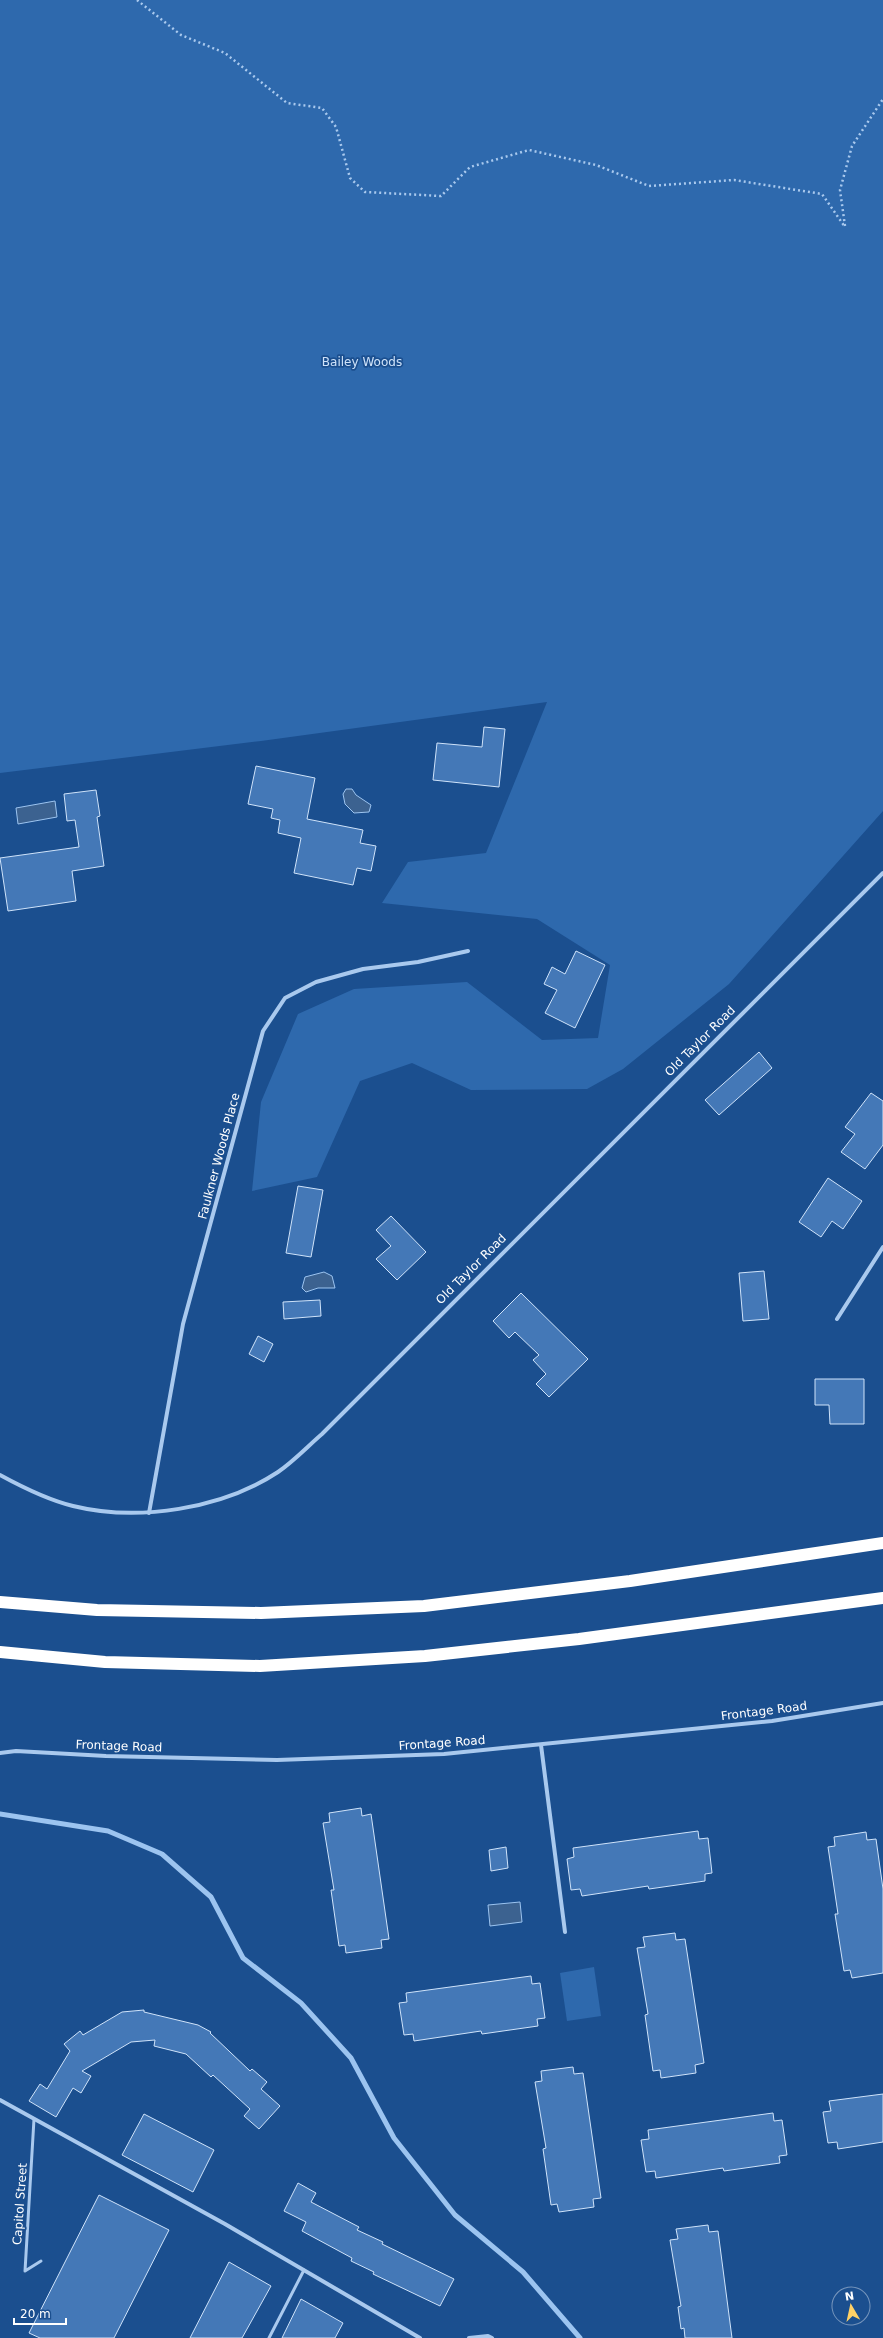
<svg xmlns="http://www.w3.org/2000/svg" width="883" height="2338" font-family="'DejaVu Sans',sans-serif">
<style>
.green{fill:#2e69ad}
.water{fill:#3c6290;stroke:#9cc4f0}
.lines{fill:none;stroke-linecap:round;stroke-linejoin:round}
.stream{stroke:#9cc4f0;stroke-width:5}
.building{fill:#4478b7;stroke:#cfe3fa}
.path{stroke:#a9c9ee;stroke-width:2.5;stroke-dasharray:2 3;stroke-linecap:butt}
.lane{stroke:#a9c9ee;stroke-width:3}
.street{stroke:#a9c9ee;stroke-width:4}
.highway{stroke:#fff;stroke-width:12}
.labels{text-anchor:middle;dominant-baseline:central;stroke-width:3.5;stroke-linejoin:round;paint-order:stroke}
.park-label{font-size:12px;fill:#cfe3fa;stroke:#1b4f8f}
.street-label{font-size:12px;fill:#fff;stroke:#1b4f8f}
</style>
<rect width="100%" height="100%" fill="#1b4f8f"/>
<g class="green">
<path d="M0,0h883v811l-154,173 -106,85 -36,20 -116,1 -59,-27 -52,18 -43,96 -65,14 9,-89 37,-88 56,-25 113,-7 75,58 56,-2 12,-73 -73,-46 -155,-16 26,-41 78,-9 61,-151 -286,39 -261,32z"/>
<path d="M594,1967l7,49 -34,5 -7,-48z"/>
</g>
<g class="water">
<path d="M346,789h6l4,6 15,10 -2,7 -15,1 -9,-9 -2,-10z"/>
<path d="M55,801l2,16 -39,7 -2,-16z"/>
<path d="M324,1272l8,4 3,12h-17l-12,4 -4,-4 3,-11z"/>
<path d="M520,1902l2,20 -32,4 -2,-21z"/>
</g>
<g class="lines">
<path class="stream" d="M0,1814l108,17 54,23 49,43 32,61 58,45 50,55 43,80 61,77 68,57 57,66"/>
</g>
<g class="building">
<path d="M484,727l21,2 -6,58 -66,-7 4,-37 45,4z"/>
<path d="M256,766l59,12 -8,41 56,11 -3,13 16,3 -5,25 -14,-3 -4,17 -59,-12 7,-35 -23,-5 2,-13 -9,-2 2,-9 -25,-5z"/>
<path d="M96,790l4,26 -3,1 7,49 -32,5 4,30 -68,10 -8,-53 79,-11 -4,-27 -8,1 -3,-27z"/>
<path d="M576,951l29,14 -30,63 -30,-15 12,-23 -13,-6 8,-17 13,7z"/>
<path d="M759,1052l13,16 -53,47 -14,-15z"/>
<path d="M871,1093l12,8v44l-18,24 -24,-17 14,-18 -10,-7z"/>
<path d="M828,1178l34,23 -19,28 -11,-8 -11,16 -22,-15z"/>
<path d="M298,1186l25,4 -12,67 -25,-4z"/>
<path d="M391,1216l35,36 -29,28 -21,-21 15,-13 -15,-16z"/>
<path d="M764,1271l5,48 -26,2 -4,-48z"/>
<path d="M521,1293l67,66 -39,38 -13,-13 10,-10 -13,-14 6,-5 -24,-23 -6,6 -16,-17z"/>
<path d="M320,1300l1,16 -37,3 -1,-17z"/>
<path d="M258,1336l15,8 -9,18 -15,-8z"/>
<path d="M815,1379h49v45h-34l-1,-19h-14z"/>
<path d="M361,1808l1,8 9,-2 18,125 -8,1 1,8 -36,5 -1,-8 -6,1 -8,-56h3l-11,-67 7,-1 -1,-9z"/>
<path d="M698,1831l1,8 9,-1 4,35 -7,1v7l-56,8 -1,-3 -66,10 -2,-7 -9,1 -4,-31 7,-2 -1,-9z"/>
<path d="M866,1832l1,8 9,-1 7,50v84l-31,5 -2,-8 -6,1 -9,-57h3l-10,-67 7,-1 -1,-9z"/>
<path d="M506,1847l2,21 -17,3 -2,-21z"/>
<path d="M675,1933l1,7 9,-1 19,124 -9,2 1,8 -35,5 -1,-8 -7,1 -8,-56 3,-1 -11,-66 8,-1 -2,-10z"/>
<path d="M531,1976l1,8 8,-1 5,35 -8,1 1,7 -56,8 -1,-3 -67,10 -1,-7 -9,1 -5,-32 8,-1 -1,-9z"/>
<path d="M144,2010v2l54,13 13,7 -1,1 40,38 2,-2 15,13 -6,7 19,17 -21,23 -15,-13 6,-7 -37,-34 -2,2 -25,-23 -32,-8 1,-6 -24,2 -49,29 9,5 -10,17 -8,-5 -17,29 -27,-16 11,-17 7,5 23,-38 -6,-7 16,-13 3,4 39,-23z"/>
<path d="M573,2067l1,7 9,-1 18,125 -8,1 1,8 -35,5 -2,-8 -6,1 -8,-56 3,-1 -11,-66 7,-1 -1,-10z"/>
<path d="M883,2094v48l-45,7 -1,-7 -9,1 -5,-31 8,-1 -2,-10z"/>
<path d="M773,2113l1,8 8,-1 5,35 -8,1 1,7 -56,8 -1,-3 -67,10 -1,-7 -9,1 -5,-32 8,-1 -1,-9z"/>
<path d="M144,2114l70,36 -21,42 -71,-37z"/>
<path d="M298,2183l18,10 -5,9 48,25 -2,3 26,12 -1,2 72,35 -14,27 -67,-32 1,-2 -23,-11 1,-3 -50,-27 4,-9 -22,-11z"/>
<path d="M99,2195l70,35 -55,108h-74l-11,-5z"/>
<path d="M708,2225l1,7 9,-1 14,107h-47l-1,-10 -3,1 -3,-22 3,-1 -11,-66 8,-1 -2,-10z"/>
<path d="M229,2262l42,24 -29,52h-52z"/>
<path d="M301,2299l42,24 -8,15h-53z"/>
</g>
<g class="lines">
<g class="path">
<path d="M137,0l44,35 44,18 62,50 35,5 14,19 14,51 15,14 76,4 29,-29 59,-17 67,15 53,21 85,-6 88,14 23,33"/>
<path d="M845,226l-5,-36 12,-44 31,-47"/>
</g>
<g class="lane">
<path d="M34,2119l-9,152 16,-10"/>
<path d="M269,2338l35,-68"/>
</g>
<g class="street">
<path d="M837,1319l46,-72"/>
<path d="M0,1475c22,12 48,25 73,31 65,16 149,3 205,-34 16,-11 30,-26 44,-38l561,-561"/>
<path d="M149,1513l34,-189 80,-293 22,-33 31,-16 47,-13 55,-7 50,-11"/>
<path d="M541,1745l24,187"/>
<path d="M0,1753l16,-2 90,5 171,4 167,-6 328,-33 111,-18"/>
<path d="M0,2100l225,124 195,114"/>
<path d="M469,2338l19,-2 4,2"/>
</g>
<g class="highway">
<path d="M0,1602l97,8 164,3 163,-7 206,-25 253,-38"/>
<path d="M0,1652l105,10 155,4 165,-10 154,-17 304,-41"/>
</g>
</g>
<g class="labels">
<g class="park-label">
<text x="362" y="362">Bailey Woods</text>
</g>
<g class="street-label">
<text transform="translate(700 1041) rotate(-45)">Old Taylor Road</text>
<text transform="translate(219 1156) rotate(-75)">Faulkner Woods Place</text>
<text transform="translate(471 1269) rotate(-45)">Old Taylor Road</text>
<text transform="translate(764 1711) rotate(-7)">Frontage Road</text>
<text transform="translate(442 1743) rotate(-4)">Frontage Road</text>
<text transform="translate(119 1746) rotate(2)">Frontage Road</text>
<text transform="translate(20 2204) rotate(-86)">Capitol Street</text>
</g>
</g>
<g transform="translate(851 2306) rotate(351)"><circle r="19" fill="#1b4f8f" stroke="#7695bc"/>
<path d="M0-3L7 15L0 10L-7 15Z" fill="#ffd166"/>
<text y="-6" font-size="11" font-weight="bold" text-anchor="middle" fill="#ffffff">N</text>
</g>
<path d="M14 2318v6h52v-6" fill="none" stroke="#ffffff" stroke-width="2"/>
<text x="20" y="2318" font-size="12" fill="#ffffff" stroke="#1b4f8f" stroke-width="3" paint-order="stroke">20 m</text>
</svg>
